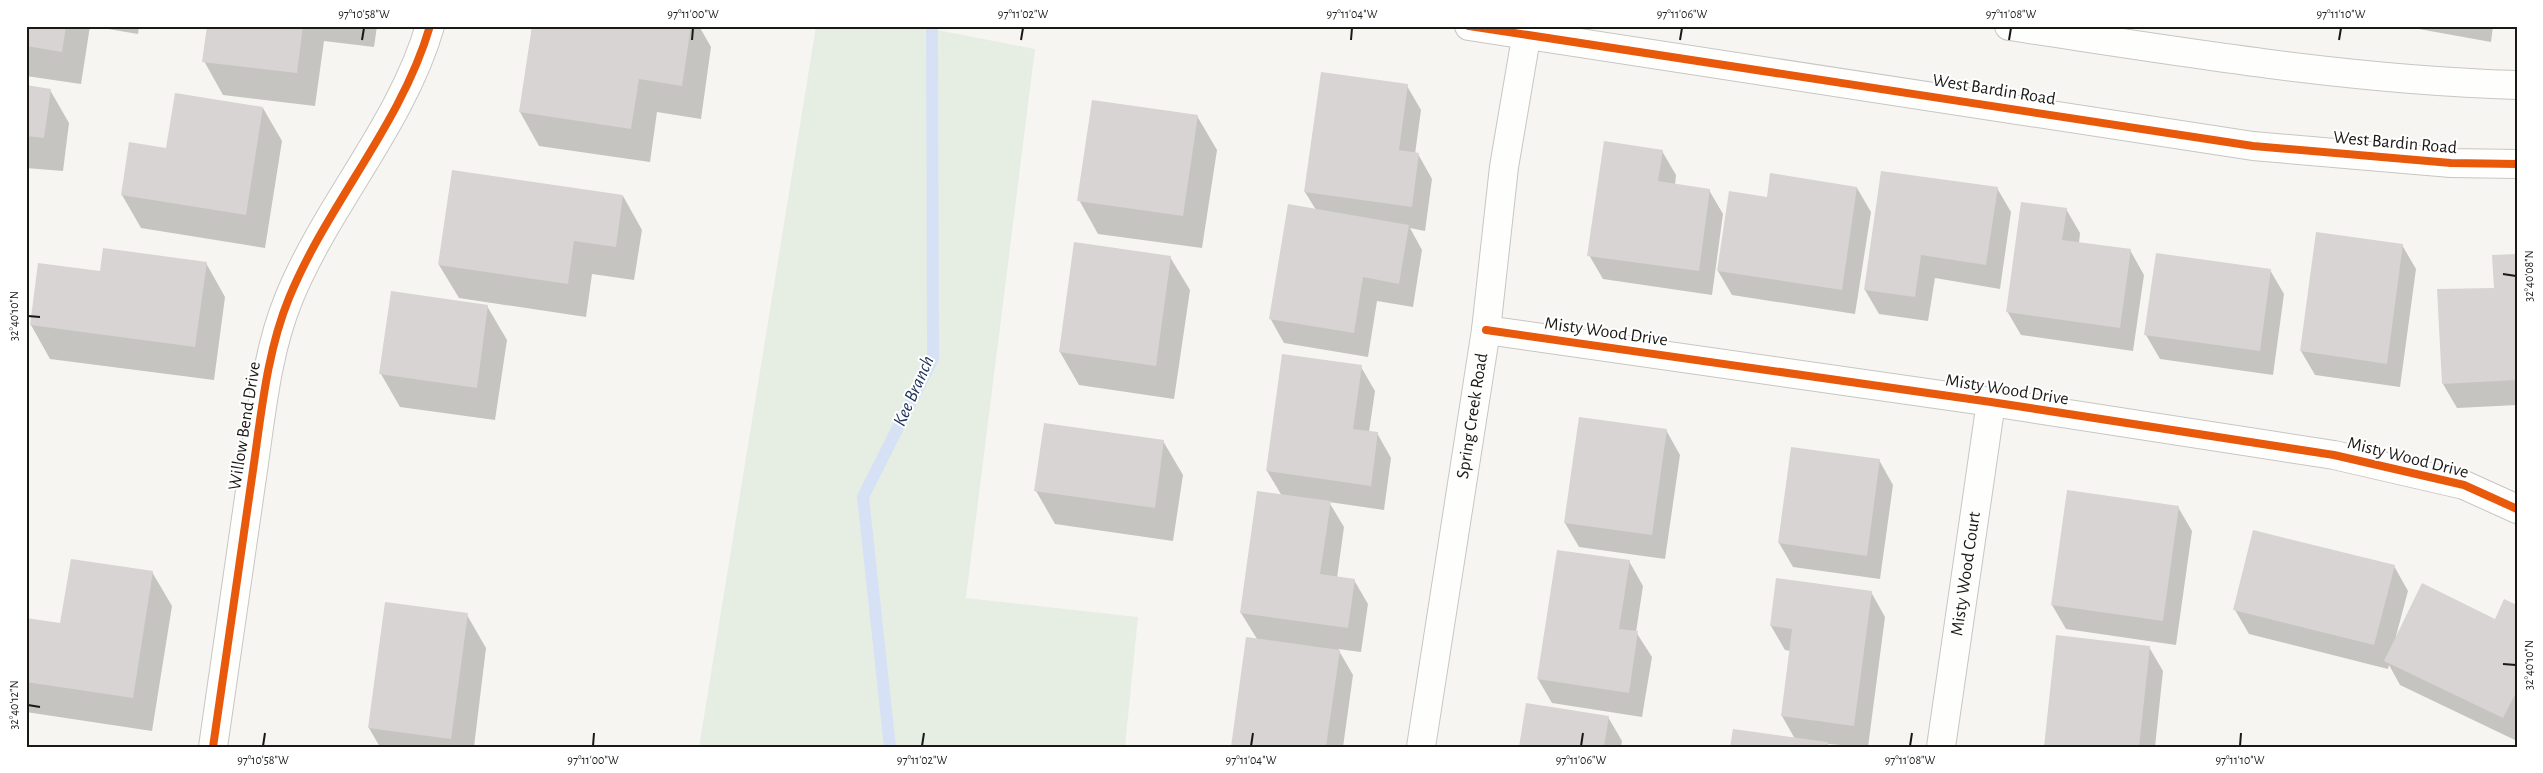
<svg xmlns="http://www.w3.org/2000/svg" width="2543" height="773" font-family="'Alegreya Sans',sans-serif">
<style>
.green{fill:#e6eee3}
.shadow{fill:#0003}
.lines{fill:none;stroke-linecap:round;stroke-linejoin:round}
.stream{stroke:#d7e1f6;stroke-width:12}
.building{fill:#d7d4d3}
.minor-casing{stroke:#c8c6c4;stroke-width:30}
.minor{stroke:#fefefd;stroke-width:28}
.cycleway-casing{stroke:#fff;stroke-width:11}
.cycleway{stroke:#e8590c;stroke-width:8}
.ticks{fill:none;stroke:#1a1916;stroke-width:2}
.labels{text-anchor:middle;dominant-baseline:central;stroke-width:4;stroke-linejoin:round;paint-order:stroke}
.street-label{font-size:18px;fill:#1a1916;stroke:#fff}
.water-label{font-size:19px;font-style:italic;fill:#21355c;stroke:#fff}
.neatline{fill:none;stroke:#1a1916;stroke-width:2}
.ticks-label{font-size:12px;text-anchor:middle;fill:#1a1916}
</style>
<rect width="100%" height="100%" fill="#f7f5f2"/>
<path class="green" d="M816,26h101l118,23 -69,549 172,19 -13,130h-426z"/>
<g class="shadow">
<path d="M26,26h64l-9,58 -55,-8z"/>
<path d="M90,26h49l-1,8z"/>
<path d="M208,26h169l-3,21 -50,-6 -9,65 -92,-11 -19,-34z"/>
<path d="M533,26h166l12,21 -10,72 -44,-7 -7,50 -111,-16 -19,-34z"/>
<path d="M2402,26h91l-2,16z"/>
<path d="M26,86l24,4 19,33 -6,48 -37,-3z"/>
<path d="M1407,86l14,24 -6,44h3l14,25 -7,52 -15,-3 12,22 -9,57 -36,-6 -9,56 -84,-14 -14,-25 46,-108 -11,-18z"/>
<path d="M263,108l19,33 -17,107 -124,-20 -19,-33 45,-45z"/>
<path d="M1197,116l20,34 -15,98 -104,-14 -19,-34z"/>
<path d="M1662,151l14,24 -1,10 34,5 14,24 -11,81 -109,-16 -14,-24z"/>
<path d="M1857,188l14,24 -16,102 -123,-19 -14,-24 50,-73z"/>
<path d="M1997,188l14,24 -11,77 -65,-11 -7,43 -49,-7 -14,-24z"/>
<path d="M623,196l19,34 -8,50 -42,-6 -6,43 -127,-19 -20,-33z"/>
<path d="M2066,209l14,24 -1,10 51,7 14,25 -11,76 -112,-16 -14,-24z"/>
<path d="M2402,245l14,24 -16,118 -85,-12 -14,-24z"/>
<path d="M2517,255v150l-60,3 -14,-24z"/>
<path d="M1170,257l20,33 -16,109 -95,-14 -19,-33z"/>
<path d="M206,263l19,34 -11,83 -164,-21 -19,-34 8,-61 62,9z"/>
<path d="M2270,270l14,24 -11,81 -113,-16 -14,-24z"/>
<path d="M487,306l20,34 -12,80 -95,-13 -19,-33z"/>
<path d="M1361,367l14,24 -6,41 8,1 14,25 -7,52 -55,-8 15,25 -7,51 17,2 14,24 -7,48 -23,-3 15,26 -10,72h-111l25,-108 -16,-26 41,-117 -15,-25z"/>
<path d="M1666,430l14,25 -15,104 -86,-12 -14,-24z"/>
<path d="M1163,441l20,34 -10,66 -118,-17 -19,-33z"/>
<path d="M1879,460l14,25 -13,94 -87,-12 -14,-24z"/>
<path d="M2178,507l14,24 -16,114 -110,-16 -14,-24z"/>
<path d="M1629,561l14,25 -7,46 16,25 -10,60 -90,-14 -14,-24z"/>
<path d="M2394,566l14,25 -12,45 99,-16 22,-13v134l-117,-56 -11,-20 -1,4 -139,-35 -14,-24z"/>
<path d="M152,572l20,34 -20,125 -126,-19v-92l35,5z"/>
<path d="M1871,592l14,25 -17,130 -40,-3 1,3h-98l64,-8 -13,-23 9,-65 -6,-1 -14,-24z"/>
<path d="M386,603l81,12 19,33 -12,99h-94l-11,-19z"/>
<path d="M2149,647l14,24 -8,76h-110z"/>
<path d="M1608,717l14,24 -1,6h-101z"/>
</g>
<g class="lines">
<path class="stream" d="M890,747l-27,-250 70,-139 -1,-332"/>
</g>
<g class="building">
<path d="M26,26h40l-4,26 -36,-6z"/>
<path d="M207,26h96l-6,47 -95,-11z"/>
<path d="M532,26h159l-9,60 -43,-7 -8,50 -112,-17z"/>
<path d="M1321,72l87,12 -9,66 20,3 -7,54 -108,-15z"/>
<path d="M26,85l25,4 -7,49 -18,-2z"/>
<path d="M175,93l88,14 -17,108 -125,-20 8,-53 37,6z"/>
<path d="M1092,100l106,15 -15,101 -106,-15z"/>
<path d="M1604,141l59,9 -5,31 52,8 -11,82 -112,-15z"/>
<path d="M452,170l171,25 -7,52 -42,-6 -6,43 -130,-19z"/>
<path d="M1881,171l117,16 -12,78 -65,-10 -6,42 -51,-7z"/>
<path d="M1770,173l87,14 -15,103 -125,-19 12,-80 38,6z"/>
<path d="M2021,202l46,6 -5,32 69,9 -11,79 -114,-16z"/>
<path d="M1288,204l121,21 -10,59 -36,-7 -9,56 -85,-14z"/>
<path d="M2316,232l87,12 -16,120 -87,-13z"/>
<path d="M1074,242l97,14 -15,110 -97,-14z"/>
<path d="M103,248l104,14 -12,85 -165,-22 8,-62 62,8z"/>
<path d="M2156,253l115,16 -11,82 -116,-16z"/>
<path d="M2517,254v126l-75,4 -5,-95 57,-1 -2,-33z"/>
<path d="M391,291l97,14 -11,83 -98,-14z"/>
<path d="M1282,354l80,11 -9,64 25,3 -7,54 -105,-15z"/>
<path d="M1579,417l88,12 -15,106 -88,-12z"/>
<path d="M1044,423l120,17 -9,68 -121,-17z"/>
<path d="M1791,447l89,12 -13,97 -89,-13z"/>
<path d="M2067,490l112,16 -16,115 -112,-16z"/>
<path d="M1257,491l74,10 -11,73 35,5 -7,49 -108,-15z"/>
<path d="M2253,530l142,35 -21,80 -141,-35z"/>
<path d="M1557,550l73,10 -11,69 19,2 -9,62 -92,-14z"/>
<path d="M71,559l82,12 -20,127 -107,-16v-64l34,5z"/>
<path d="M1776,578l96,13 -18,135 -73,-10 11,-87 -22,-3z"/>
<path d="M2422,583l73,36 9,-20 13,6v86l-14,27 -119,-57z"/>
<path d="M385,602l83,11 -17,126 -83,-11z"/>
<path d="M2056,635l94,11 -11,101h-95z"/>
<path d="M1246,637l94,13 -14,97h-95z"/>
<path d="M1526,703l83,13 -5,31h-85z"/>
<path d="M1733,729l95,13 -1,5h-97z"/>
</g>
<g class="lines">
<defs>
<g id="minor">
<path d="M1469,26l784,120 198,17 66,1"/>
<path d="M2009,26c168,25 337,54 508,59"/>
<path d="M1486,330l505,72 343,53 130,30 53,24"/>
<path d="M213,747c13,-90 26,-180 39,-270 9,-60 14,-123 37,-179 39,-95 112,-173 141,-272"/>
<path id="s1" d="M1421,747l65,-417 18,-163 24,-141"/>
<path id="s2" d="M1941,747l50,-345"/>
</g>
</defs>
<use href="#minor" class="minor-casing"/>
<use href="#minor" class="minor"/>
<defs>
<g id="cycleway">
<path d="M1469,26l784,120 198,17 66,1"/>
<path d="M1486,330l505,72 343,53 130,30 53,24"/>
<path d="M213,747c13,-90 26,-180 39,-270 9,-60 14,-123 37,-179 39,-95 112,-173 141,-272"/>
</g>
</defs>
<use href="#cycleway" class="cycleway-casing"/>
<use href="#cycleway" class="cycleway"/>
</g>
<path class="ticks" d="M362,40l2,-12M692,40l1,-12M1021,40l2,-12M1351,40l1,-12M1680,40l2,-12M2009,40l2,-12M2339,40l2,-12M2503,274l13,2M28,316l12,1M2503,664l13,1M28,705l12,2M263,746l2,-13M593,746l1,-13M922,746l2,-13M1251,746l2,-13M1581,746l2,-13M1910,746l2,-13M2240,746l1,-13"/>
<g class="labels">
<g class="street-label">
<text transform="translate(1994 90) rotate(9)">West Bardin Road</text>
<text transform="translate(2395 143) rotate(5)">West Bardin Road</text>
<text transform="translate(1606 332) rotate(8)">Misty Wood Drive</text>
<text transform="translate(2007 390) rotate(9)">Misty Wood Drive</text>
<text stroke="none"><textPath href="#s1" startOffset="335">Spring Creek Road</textPath></text>
<text transform="translate(245 426) rotate(-81)">Willow Bend Drive</text>
<text transform="translate(2408 458) rotate(14)">Misty Wood Drive</text>
<text stroke="none"><textPath href="#s2" startOffset="175">Misty Wood Court</textPath></text>
</g>
<g class="water-label">
<text transform="translate(914 391) rotate(-66)">Kee Branch</text>
</g>
</g>
<rect width="2543" height="773" fill="none" stroke="#ffffff" stroke-width="55"/>
<rect x="28" y="28" width="2488" height="718" class="neatline"/>
<g class="ticks-label">
<text x="364" y="18">97°10'58"W</text>
<text x="693" y="18">97°11'00"W</text>
<text x="1023" y="18">97°11'02"W</text>
<text x="1352" y="18">97°11'04"W</text>
<text x="1682" y="18">97°11'06"W</text>
<text x="2011" y="18">97°11'08"W</text>
<text x="2341" y="18">97°11'10"W</text>
<text transform="translate(2529 276) rotate(-90)" y="4">32°40'08"N</text>
<text transform="translate(14 316) rotate(-90)" y="4">32°40'10"N</text>
<text transform="translate(2529 665) rotate(-90)" y="4">32°40'10"N</text>
<text transform="translate(14 705) rotate(-90)" y="4">32°40'12"N</text>
<text x="263" y="764">97°10'58"W</text>
<text x="593" y="764">97°11'00"W</text>
<text x="922" y="764">97°11'02"W</text>
<text x="1251" y="764">97°11'04"W</text>
<text x="1581" y="764">97°11'06"W</text>
<text x="1910" y="764">97°11'08"W</text>
<text x="2240" y="764">97°11'10"W</text>
</g>
</svg>
